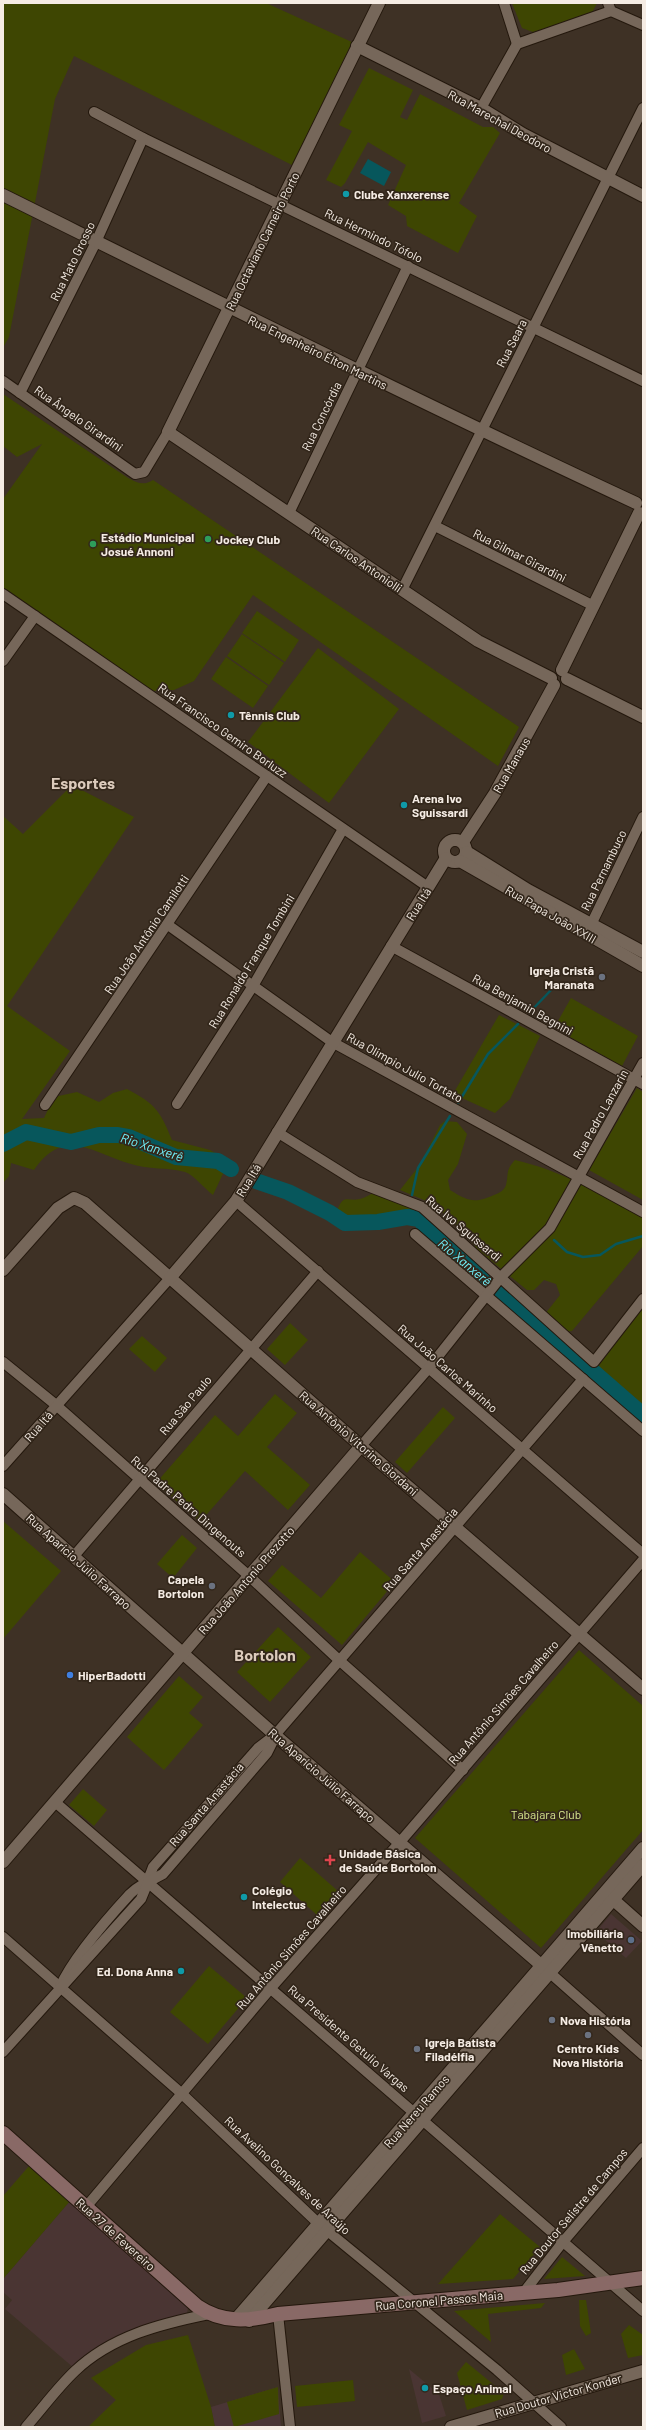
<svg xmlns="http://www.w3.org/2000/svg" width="646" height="2430" font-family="Barlow,sans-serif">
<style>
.commercial{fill:#4a3533}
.education{fill:#4a3535}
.green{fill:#3e4602}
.water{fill:#07575c}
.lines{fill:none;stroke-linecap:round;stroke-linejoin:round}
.stream{stroke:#07575c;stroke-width:2.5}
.river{stroke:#07575c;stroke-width:16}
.minor-casing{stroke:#24180d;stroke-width:12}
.tertiary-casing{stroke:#24180d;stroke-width:14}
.secondary-casing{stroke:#24180d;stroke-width:16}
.minor{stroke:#76675a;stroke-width:10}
.tertiary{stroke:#76675a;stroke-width:12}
.secondary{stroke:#896966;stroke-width:14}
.culture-dot{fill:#0f9aa8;stroke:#33271b;stroke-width:1.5}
.leisure-dot{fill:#2e9e5b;stroke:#33271b;stroke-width:1.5}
.worship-dot{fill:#6b7280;stroke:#33271b;stroke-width:1.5}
.shop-dot{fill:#3f7fe0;stroke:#33271b;stroke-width:1.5}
.health-dot{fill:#e0444e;stroke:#33271b;stroke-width:1.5}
.service-dot{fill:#5c6f8a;stroke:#33271b;stroke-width:1.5}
.labels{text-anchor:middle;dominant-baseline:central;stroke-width:3.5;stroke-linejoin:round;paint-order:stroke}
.street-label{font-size:12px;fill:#f5ece4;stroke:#33271b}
.poi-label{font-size:12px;font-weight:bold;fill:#f5ece4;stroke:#33271b;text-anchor:start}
.park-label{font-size:12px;fill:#d7e68c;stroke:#33271b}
.water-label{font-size:13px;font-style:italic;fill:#71f4fe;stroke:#33271b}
.district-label{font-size:16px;font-weight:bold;fill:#dccbbc;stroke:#33271b}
</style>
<rect width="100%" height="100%" fill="#3e3125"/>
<g class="commercial">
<path d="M611,1914l31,27 -16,17 -30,-26z"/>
<path d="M70,2201l119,102 -2,10 -34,10 -34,13 -32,18 -13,14 -69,-59 7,-9 -9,-8v-13z"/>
<path d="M409,2369l30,25 7,22 -24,7z"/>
</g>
<path class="education" d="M278,2387l3,40h-66l-4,-20z"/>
<g class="green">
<path d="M3,3h263l88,40 -60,123 -220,-110 -19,43 -46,238 -6,11z"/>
<path d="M512,3h85l-4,8 -10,8 -50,13 -11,-4z"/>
<path d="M369,68l44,22 -13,27 7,3 13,-26 63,33h10l7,6 -41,70 18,13 -19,37 -51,-27 -1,-10 -18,-11 18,-40 -38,-23 -23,41 -4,4 -15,-7 26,-49 -13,-6z"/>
<path d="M3,394l125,84c9,5 16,8 25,2l366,247 -21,39 -245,-171 -59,86 -20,9 -19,1 -6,-1 -28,-18 -118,-83v-90l39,-55 -25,13 -14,-11z"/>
<path d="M257,611l42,29 -14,22 -43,-29z"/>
<path d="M242,634l42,29 -15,22 -42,-29z"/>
<path d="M318,648l81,61 -70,94 -81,-61z"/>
<path d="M226,657l42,29 -15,22 -42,-29z"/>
<path d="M72,785l62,32 -127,189 63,45 -48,68 22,-1 10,-21 23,-5 22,10 14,-9 14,-4c28,15 33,21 45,51l38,10 19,11 -16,34c-8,-6 -19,-20 -28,-23 -17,-5 -37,-2 -54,-8 -38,-11 -67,-38 -97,6l-23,-7 -2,13 -6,7v-367l20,18z"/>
<path d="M571,998l67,38 -16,30 -68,-38z"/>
<path d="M499,1015l41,21 -30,63 -15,14 -42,-19z"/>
<path d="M637,1088l6,4v108l-54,-30z"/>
<path d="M445,1121l12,1 10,12 -9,30 -10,16 2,10c18,11 24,14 44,5 5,-2 10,-4 12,-10 3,-12 -1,-14 9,-25 48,11 85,34 128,57v29l-71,85 -8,1 -19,-18 15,-19 -4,-11 -12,-4 -10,10h-7l-50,-41 -12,-15 -24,-23 -17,-11 -24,-10 19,-24 21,-41z"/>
<path d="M373,1193l46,17 -64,10 -12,-2 -6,-7c7,-18 9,-9 23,-12 4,-1 9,-4 13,-6z"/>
<path d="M643,1306v101l-23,-16 -24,-22z"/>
<path d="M290,1323l18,17 -23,25 -18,-16z"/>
<path d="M142,1336l25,22 -12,14 -26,-23z"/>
<path d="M275,1394l22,19 -30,34 43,38 -22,25 -43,-39 -45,51 -44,-39 59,-68 23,21z"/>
<path d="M443,1407l12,11 -48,55 -12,-11z"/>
<path d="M3,1521l58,50 -58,68z"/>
<path d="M182,1535l15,13 -24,30 -16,-14z"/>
<path d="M360,1552l35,30 -53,63 -74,-64 14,-16 39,33z"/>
<path d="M278,1627l33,30 -41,45 -33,-30z"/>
<path d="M579,1650l64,56v124l-102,118 -126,-110z"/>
<path d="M179,1676l24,21 -14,16 14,12 -39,45 -37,-33z"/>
<path d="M83,1789l24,21 -13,16 -25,-21z"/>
<path d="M300,1858l38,33 -21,24 -37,-33z"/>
<path d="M209,1966l38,32 -39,46 -38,-32z"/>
<path d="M29,2166l41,35 -67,78v-83z"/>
<path d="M500,2214l40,33 -27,32 -75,5z"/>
<path d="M562,2257l23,19 -41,3z"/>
<path d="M579,2300h7l5,33 -5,3 -6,-10z"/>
<path d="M545,2303l-4,5 -53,6 3,28 -37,-31z"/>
<path d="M629,2325l14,10v20l-15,3 -7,-24z"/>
<path d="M188,2335l23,72 4,20h-127l28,-27 -25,-22 55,-33z"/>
<path d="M574,2349l11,20 -19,6 -4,-20z"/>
<path d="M466,2362l38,31 -2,6 -35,11 -10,-37z"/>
<path d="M353,2380l2,21 -58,6 -2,-21z"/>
<path d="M278,2387l1,27 -45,13 -7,-25z"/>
</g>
<path class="water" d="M368,159l23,13 -7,14 -24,-13z"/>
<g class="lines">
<g class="stream">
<path d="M529,1013l24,-25"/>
<path d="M458,1103l30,-49 30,-30"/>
<path d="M412,1195l6,-27 32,-52"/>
<path d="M407,1217l2,-7"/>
<path d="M554,1240l13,12 16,5 17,-2 16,-11 27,-8"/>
</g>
<g class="river">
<path d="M3,1144l23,-12 45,10 28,-7h19l11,2 47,20 42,4 13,8"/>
<path d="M256,1181l32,11 42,21 15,10 33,-1 29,-5 12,2 17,19 12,7 195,170"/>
</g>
<defs>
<g id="minor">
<path d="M504,3l13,41 94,-33"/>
<path d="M608,3l3,8 32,14"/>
<path d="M481,108l36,-64"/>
<path d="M94,112l49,26 500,243"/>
<path d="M3,381l132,93 9,-2 24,-40"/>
<path d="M20,393l76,-151 47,-104"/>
<path d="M289,513l119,-247"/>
<path d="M435,526l159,80"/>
<path d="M402,590l241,-482"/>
<path d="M3,594l425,293"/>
<path d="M3,661l32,-45"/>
<path d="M168,925l164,117 311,170"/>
<path d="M588,931l55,-114"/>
<path d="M391,946l252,138"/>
<path d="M177,1104l76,-118 90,-157"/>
<path d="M45,1105l222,-329"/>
<path d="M277,1132l80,50 65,25 172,155 49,-63"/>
<path d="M236,1201l407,353"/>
<path d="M415,1234l228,197"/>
<path d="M3,1362l53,43 193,171 91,85 123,109"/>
<path d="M361,1446l67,-77 73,-92 49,-49 93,-165"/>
<path d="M3,1466l167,-188"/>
<path d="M74,1556l244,-285"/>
<path d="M55,1802l588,509"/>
<path d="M3,1937l178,156 138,131 178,146 64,57"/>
<path d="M549,1972l94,83"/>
<path d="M60,1987c14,-31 47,-68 70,-93 14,-14 15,-4 23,-27l105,-119 17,-13 308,-356"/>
<path d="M3,2052l138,-153 7,-17 15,-8 104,-121 8,-16"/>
<path d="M86,2207l185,-219 129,-146 243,-282"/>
<path d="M524,2292l38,-49 81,-95"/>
<path d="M278,2314l12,113"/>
<path d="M26,2427c16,-18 31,-39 49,-56 37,-35 85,-47 134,-57"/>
</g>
<g id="tertiary">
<path d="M379,3l-211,429 310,209 73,37"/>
<path d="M357,46l124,62 42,26 120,62"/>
<path d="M3,195c210,104 420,209 633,308"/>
<path d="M562,670l77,-157"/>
<path d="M567,679l76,38"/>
<circle cx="455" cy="851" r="11"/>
<path d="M463,842l32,-49 59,-108"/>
<path d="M467,852l61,38 115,62"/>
<path d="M460,861l183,105"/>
<path d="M3,1270l55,-62 16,-10 11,5 276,243 282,243"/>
<path d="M170,1278l66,-77 210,-343"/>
<path d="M3,1494l272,241 274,237"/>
<path d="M3,1862l358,-416"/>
<path d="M608,1895l35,31"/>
<path d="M236,2319l407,-471"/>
<path d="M249,2321l394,-456"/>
<path d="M451,2427l192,-56"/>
</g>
<path id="secondary" d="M3,2133l194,173c26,18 53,15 81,8l280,-24 85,-12"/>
</defs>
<use href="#minor" class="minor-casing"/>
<use href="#tertiary" class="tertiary-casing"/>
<use href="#secondary" class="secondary-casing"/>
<use href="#minor" class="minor"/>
<use href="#tertiary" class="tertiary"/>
<use href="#secondary" class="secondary"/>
</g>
<g class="culture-dot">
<circle cx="346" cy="194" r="4"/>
<circle cx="231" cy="715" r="4"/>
<circle cx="404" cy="805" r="4"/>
<circle cx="244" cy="1897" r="4"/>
<circle cx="181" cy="1971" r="4"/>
<circle cx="425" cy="2388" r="4"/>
</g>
<g class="leisure-dot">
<circle cx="208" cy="539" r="4"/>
<circle cx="93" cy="544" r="4"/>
</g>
<g class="worship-dot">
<circle cx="602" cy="977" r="4"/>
<circle cx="212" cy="1586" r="4"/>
<circle cx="552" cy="2020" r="4"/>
<circle cx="588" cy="2035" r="4"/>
<circle cx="417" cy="2049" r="4"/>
</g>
<circle class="shop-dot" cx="70" cy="1675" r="4"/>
<path class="health-dot" d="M328 1854h4v4h4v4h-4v4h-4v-4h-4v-4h4z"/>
<circle class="service-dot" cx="631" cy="1940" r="4"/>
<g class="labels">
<g class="street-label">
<text transform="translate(500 121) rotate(29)">Rua Marechal Deodoro</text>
<text transform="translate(374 235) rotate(26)">Rua Hermindo Tófolo</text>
<text transform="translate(262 241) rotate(-64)">Rua Octaviano Carneiro Porto</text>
<text transform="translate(72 261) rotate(-64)">Rua Mato Grosso</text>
<text transform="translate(511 343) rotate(-63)">Rua Seara</text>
<text transform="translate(318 352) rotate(26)">Rua Engenheiro Élton Martins</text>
<text transform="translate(321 416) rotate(-64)">Rua Concórdia</text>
<text transform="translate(79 418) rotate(35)">Rua Ângelo Girardini</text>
<text transform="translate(520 555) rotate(27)">Rua Gilmar Girardini</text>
<text transform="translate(357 559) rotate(34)">Rua Carlos Antoniolli</text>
<text transform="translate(223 730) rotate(35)">Rua Francisco Gemiro Borluzz</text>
<text transform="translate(511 765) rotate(-60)">Rua Manaus</text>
<text transform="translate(603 870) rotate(-64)">Rua Pernambuco</text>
<text transform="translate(418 904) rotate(-58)">Rua Itá</text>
<text transform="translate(551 914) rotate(30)">Rua Papa João XXIII</text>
<text transform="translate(146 934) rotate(-56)">Rua João Antônio Camilotti</text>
<text transform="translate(251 961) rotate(-59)">Rua Ronaldo Franque Tombini</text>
<text transform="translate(523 1004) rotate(29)">Rua Benjamin Begnini</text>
<text transform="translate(405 1067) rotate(29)">Rua Olimpio Julio Tortato</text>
<text transform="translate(600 1114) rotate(-61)">Rua Pedro Lanzarin</text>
<text transform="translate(248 1180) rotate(-59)">Rua Itá</text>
<text transform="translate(464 1228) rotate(40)">Rua Ivo Sguissardi</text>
<text transform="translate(448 1368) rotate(41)">Rua João Carlos Marinho</text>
<text transform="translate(185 1405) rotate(-50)">Rua São Paulo</text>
<text transform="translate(38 1426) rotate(-49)">Rua Itá</text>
<text transform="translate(359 1443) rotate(41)">Rua Antônio Vitorino Giordani</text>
<text transform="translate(189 1506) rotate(41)">Rua Padre Pedro Dingenouts</text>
<text transform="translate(420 1549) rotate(-49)">Rua Santa Anastácia</text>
<text transform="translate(79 1561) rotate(42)">Rua Aparício Júlio Farrapo</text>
<text transform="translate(246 1580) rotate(-49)">Rua João Antonio Prezotto</text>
<text transform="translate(503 1702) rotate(-49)">Rua Antônio Simões Cavalheiro</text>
<text transform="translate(322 1775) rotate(41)">Rua Aparício Júlio Farrapo</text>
<text transform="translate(206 1804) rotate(-49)">Rua Santa Anastácia</text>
<text transform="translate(291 1947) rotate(-49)">Rua Antônio Simões Cavalheiro</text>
<text transform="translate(349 2038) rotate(41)">Rua Presidente Getulio Vargas</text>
<text transform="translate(416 2111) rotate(-49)">Rua Nereu Ramos</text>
<text transform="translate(288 2175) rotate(43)">Rua Avelino Gonçalves de Araújo</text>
<text transform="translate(573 2211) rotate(-50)">Rua Doutor Selistre de Campos</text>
<text transform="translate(116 2234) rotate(42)">Rua 27 de Fevereiro</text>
<text transform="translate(439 2300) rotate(-5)">Rua Coronel Passos Maia</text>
<text transform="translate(558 2395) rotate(-16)">Rua Doutor Victor Konder</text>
</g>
<g class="poi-label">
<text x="354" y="194">Clube Xanxerense</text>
<text x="101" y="537">Estádio Municipal<tspan x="101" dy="14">Josué Annoni</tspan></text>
<text x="216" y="539">Jockey Club</text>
<text x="239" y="715">Tênnis Club</text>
<text x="412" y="798">Arena Ivo<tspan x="412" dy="14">Sguissardi</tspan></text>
<text x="594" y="970" text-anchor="end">Igreja Cristã<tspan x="594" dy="14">Maranata</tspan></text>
<text x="204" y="1579" text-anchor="end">Capela<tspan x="204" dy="14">Bortolon</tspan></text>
<text x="78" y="1675">HiperBadotti</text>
<text x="339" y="1853">Unidade Básica<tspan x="339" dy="14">de Saúde Bortolon</tspan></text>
<text x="252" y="1890">Colégio<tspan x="252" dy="14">Intelectus</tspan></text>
<text x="623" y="1933" text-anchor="end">Imobiliária<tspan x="623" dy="14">Vênetto</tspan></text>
<text x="173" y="1971" text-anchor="end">Ed. Dona Anna</text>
<text x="560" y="2020">Nova História</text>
<text x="425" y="2042">Igreja Batista<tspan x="425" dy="14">Filadélfia</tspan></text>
<text x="588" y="2048" text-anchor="middle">Centro Kids<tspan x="588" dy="14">Nova História</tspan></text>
<text x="433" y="2388">Espaço Animal</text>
</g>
<g class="park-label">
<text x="546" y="1814">Tabajara Club</text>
</g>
<g class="water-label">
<text transform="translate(152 1147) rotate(18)">Rio Xanxerê</text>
<text transform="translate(465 1262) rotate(40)">Rio Xanxerê</text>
</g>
<g class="district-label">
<text x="83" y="782">Esportes</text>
<text x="265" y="1654">Bortolon</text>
</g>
</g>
<rect width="646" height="2430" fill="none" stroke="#f5ece4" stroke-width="8"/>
</svg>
